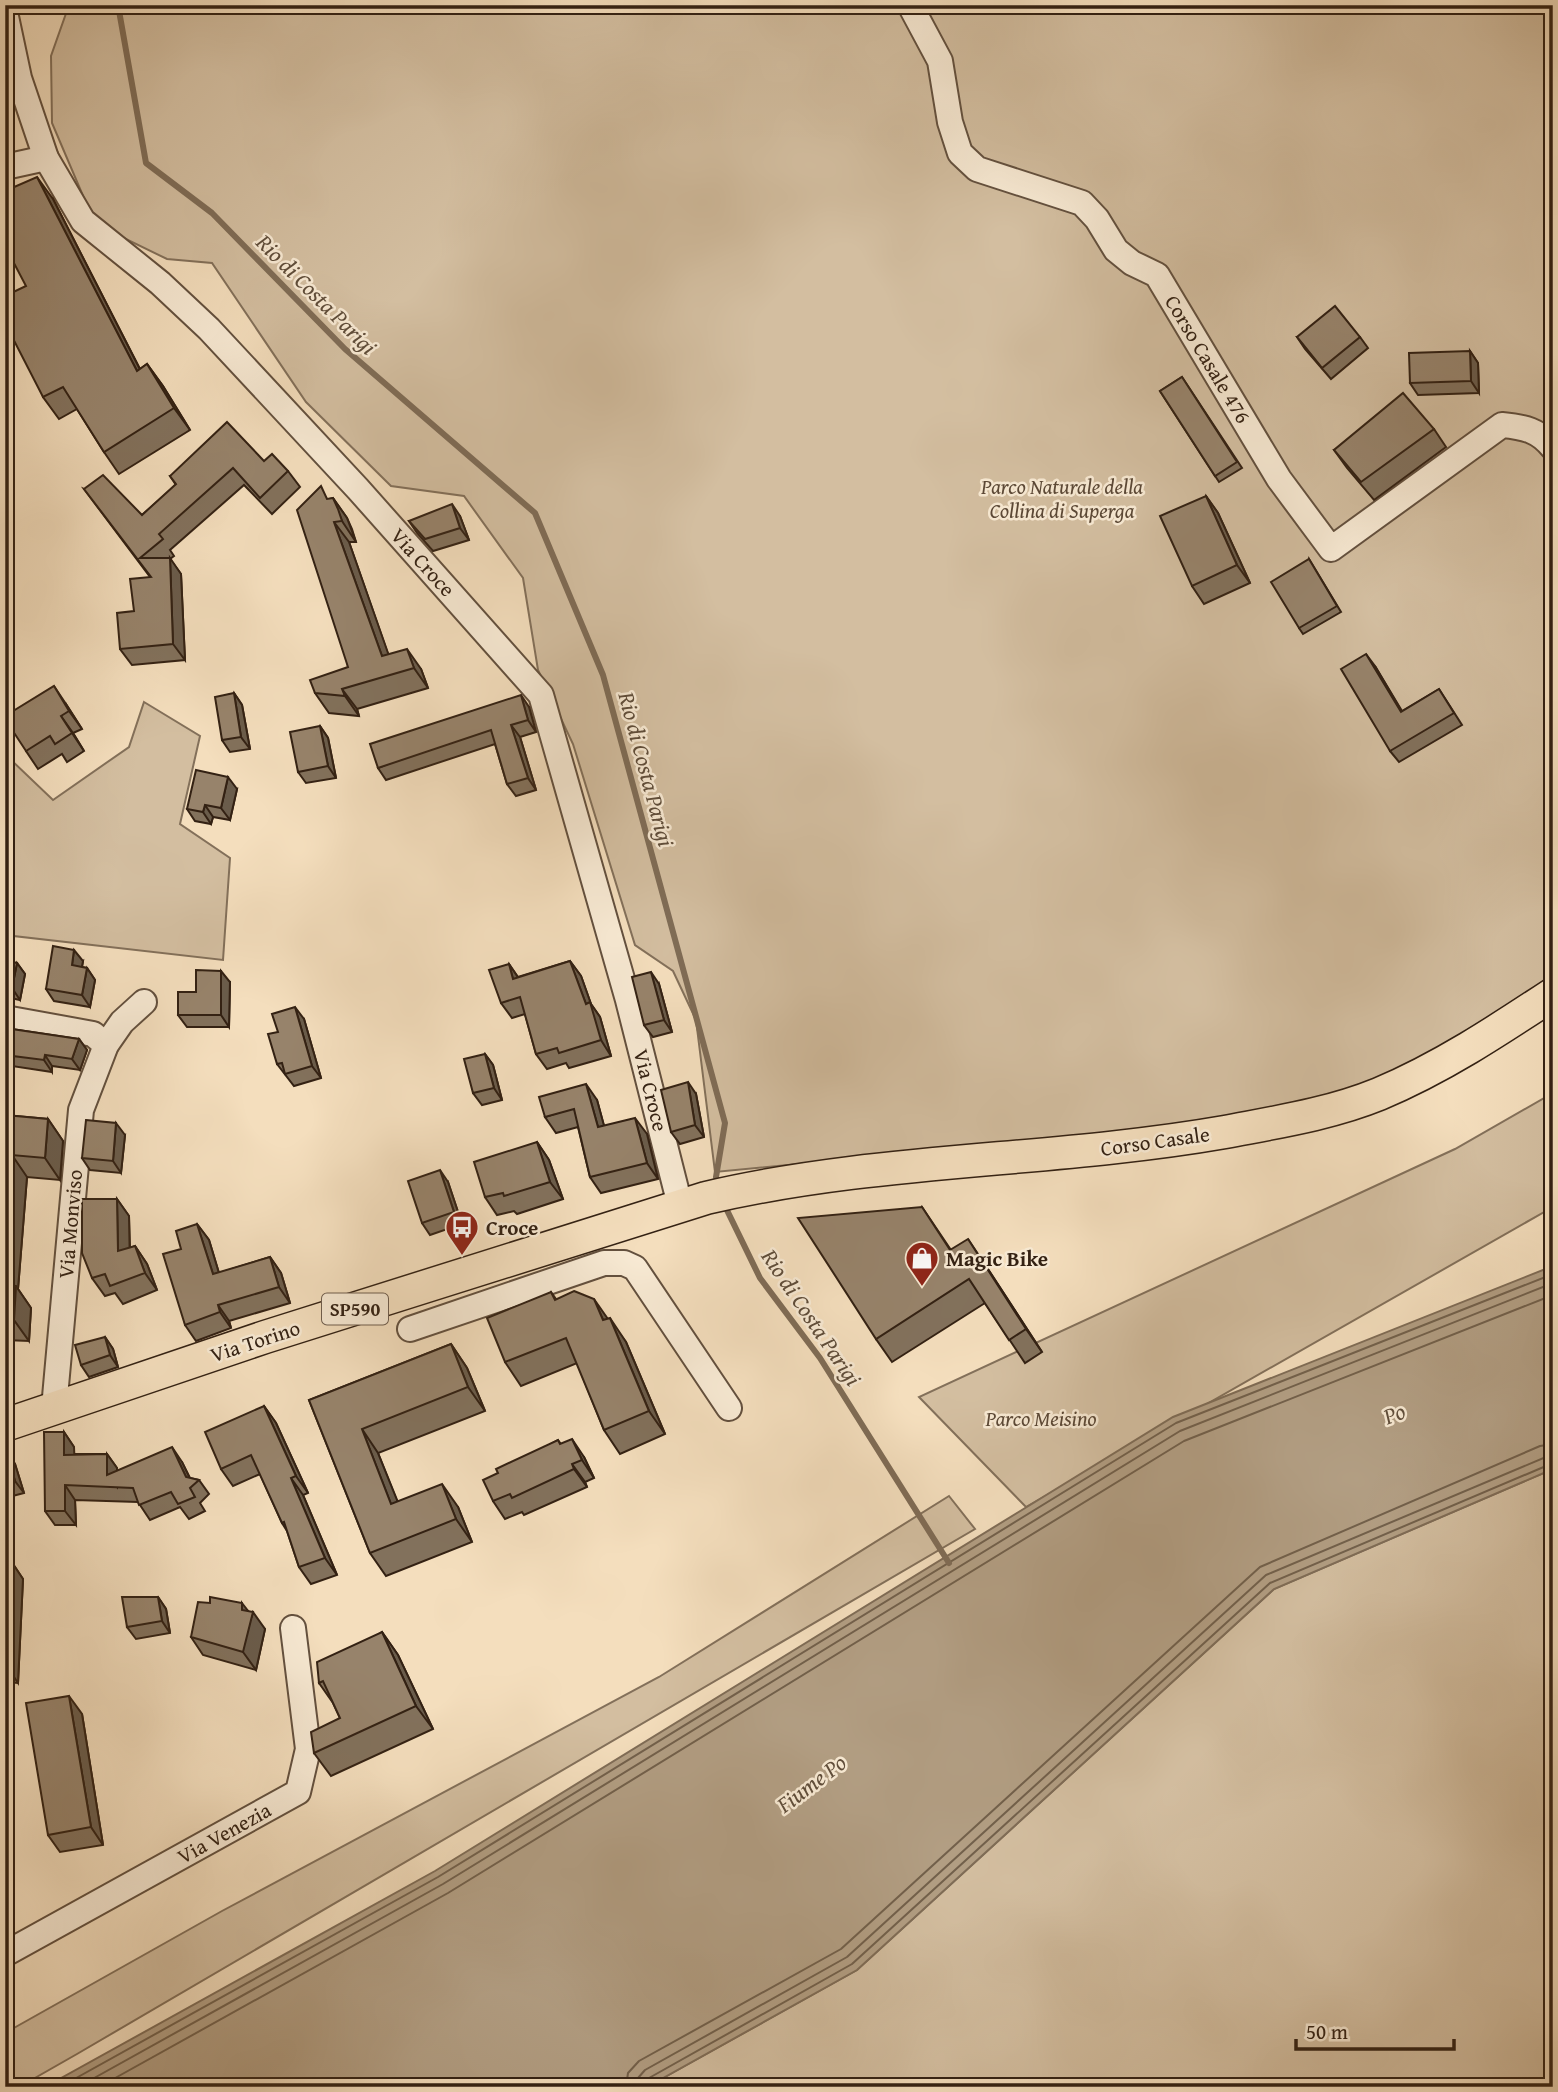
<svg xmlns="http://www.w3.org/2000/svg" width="1558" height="2092" font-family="'Gentium Book Plus',serif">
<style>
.green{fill:#d3bea0;stroke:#83705a;stroke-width:2}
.water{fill:#b29e83;stroke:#7f6c56;stroke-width:2}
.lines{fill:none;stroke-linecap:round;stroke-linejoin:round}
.shore{stroke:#72604b;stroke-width:2}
.stream{stroke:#7f6c56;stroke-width:6}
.minor-casing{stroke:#63503e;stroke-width:28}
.major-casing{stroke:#332113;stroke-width:35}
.minor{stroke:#f8ead4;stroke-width:24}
.major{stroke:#f4debd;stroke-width:32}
.wall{fill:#82715c;stroke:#332113;stroke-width:2}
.shaded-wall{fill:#6a5c4b;stroke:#332113;stroke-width:2}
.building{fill:#97836b;stroke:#332113;stroke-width:2}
.labels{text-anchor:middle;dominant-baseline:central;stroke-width:5;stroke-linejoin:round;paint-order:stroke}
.shield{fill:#f8ead4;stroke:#6e5d4d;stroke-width:2}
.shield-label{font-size:19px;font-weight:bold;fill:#332113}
.street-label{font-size:21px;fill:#332113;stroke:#f8ead4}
.park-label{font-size:21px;font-style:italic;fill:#5b4836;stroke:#f8ead4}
.poi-label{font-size:21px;font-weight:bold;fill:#332113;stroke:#f8ead4;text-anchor:start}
.water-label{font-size:23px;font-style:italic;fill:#5f4d3a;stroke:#f8ead4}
</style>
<rect width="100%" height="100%" fill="#f4debd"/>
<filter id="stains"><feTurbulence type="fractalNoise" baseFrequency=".00286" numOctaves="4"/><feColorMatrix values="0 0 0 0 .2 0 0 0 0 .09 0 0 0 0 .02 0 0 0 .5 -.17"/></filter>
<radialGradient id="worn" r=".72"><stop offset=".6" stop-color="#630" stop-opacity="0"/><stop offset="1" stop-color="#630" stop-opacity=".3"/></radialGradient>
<g class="green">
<path d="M69,5h1484v974l-82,58 -97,47 -85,25 -106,18 -468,45 -19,-152 -23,-49 -38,-26 -62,-201 -35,-74 -15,-92 -59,-82 -73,-10 -85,-84 -94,-139 -45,-4 -72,-35 -43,-101 -1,-67z"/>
<path d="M144,702l56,34 -20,88 50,34 -7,102 -218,-25v-204l3,26 45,43 76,-53z"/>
<path d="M1553,1093v114l-527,300 -107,-110 536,-248z"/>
<path d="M1553,1469v618h-906l210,-117 417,-381z"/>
<path d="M949,1496l26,33 -898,525 -58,33h-14v-54l217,-122 437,-234z"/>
</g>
<path class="water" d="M1553,1266v203l-279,120 -417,381 -210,117h-602l390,-216 738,-454z"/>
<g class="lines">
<g class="shore">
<path d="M60,2087l378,-210 738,-454 377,-149"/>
<path d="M78,2087l365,-203 737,-453 373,-148"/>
<path d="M99,2087l349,-194 736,-452 369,-146"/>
<path d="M626,2087l2,-14 11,-12 202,-112 419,-382 280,-121 13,-2"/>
<path d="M636,2087l2,-9 7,-8 202,-113 419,-382 287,-121"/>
<path d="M645,2087l4,-9 203,-114 418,-381 283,-120"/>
</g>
<g class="stream">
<path d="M118,5l28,158 66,50 133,136 190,164 68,162 52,191 70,257 -9,54 2,8"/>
<path d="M723,1202l37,76 60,80 129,205"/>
</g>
<defs>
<g id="minor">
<path d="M910,5l30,56 10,61 10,31 17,16 105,34 15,16 19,31 16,13 25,12 122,204 52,70 171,-124c22,2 37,5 51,23"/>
<path d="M5,12l14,66 27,80 37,63 77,62 49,46 149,160 183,206 87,305 52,205"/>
<path d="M5,167l41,-9"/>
<path d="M5,1018l88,16 13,11"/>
<path d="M410,1329l194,-66h20l11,5 94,140"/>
<path d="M54,1408l27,-298 25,-65 16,-23 22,-20"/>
<path d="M5,1954l293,-162 10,-43 -15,-121"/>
</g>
<path id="major" d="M5,1425l260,-88 441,-139c170,-40 347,-36 519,-66 52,-10 105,-18 154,-38 62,-26 118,-63 174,-100"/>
</defs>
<use href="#minor" class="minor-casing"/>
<use href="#major" class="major-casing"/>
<use href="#minor" class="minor"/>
<use href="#major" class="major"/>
</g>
<g class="wall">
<path d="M53,199l87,170 7,-5 16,22 27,44 -71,44 -15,-22 -27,-43 -18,10 -16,-22 -17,-111z"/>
<path d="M1297,337h63l8,11 -37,31 -26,-30z"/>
<path d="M1470,351l8,12 1,30 -61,2 -8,-12z"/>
<path d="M1182,377l60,91 -23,14 -59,-91z"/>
<path d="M1434,429l12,18 -72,53 -27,-32 -13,-18z"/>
<path d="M264,461l24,10 12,16 -28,27 -28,-29 -74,65 4,6 -4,3 11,15 4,86 -53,5 -12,-16 14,-38 16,-34 -66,-88 58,26 34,-30 -6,-9z"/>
<path d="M1206,496l12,17 32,70 -46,21 -12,-18z"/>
<path d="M333,498l14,20 5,11 4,13h-7l39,112 33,15 7,19 -71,21 2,7 -30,-3 -14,-20 33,-26 -19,-168z"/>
<path d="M460,516l9,24 -36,11 -16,-18 -8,-12z"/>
<path d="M1309,559l32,53 -38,22 -4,-6z"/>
<path d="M1375,666l27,45 37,-22 23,36 -63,37 -9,-11z"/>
<path d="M234,693l8,12 8,44 -20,3 -8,-12z"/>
<path d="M66,704l16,25 -9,4 11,18 -17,11 -5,-8 -24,15 -12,-18z"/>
<path d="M529,707l7,25 -16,5 16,53 -20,6 -9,-12 -12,-40 -109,36 -8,-12z"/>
<path d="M320,726l8,12 8,40 -30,5 -8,-11z"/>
<path d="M237,789l-7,31 -17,-3 -2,7 -16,-3 -8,-12z"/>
<path d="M5,961l12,2 8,11 -5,26 -14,-3 -1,2z"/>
<path d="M83,961l-1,6 5,1 8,12 -5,27 -36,-6 -8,-12z"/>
<path d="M570,961l11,15 10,28 9,13 11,39 -42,12 -3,-5 -19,6 -11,-15 -11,-40 -13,4 -11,-15 8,-39 9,13z"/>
<path d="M230,982l-1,45h-42l-9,-12 18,-23z"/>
<path d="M659,984l13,48 -19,5 -9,-12z"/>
<path d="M304,1019l17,59 -27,8 -17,-22 1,-32z"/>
<path d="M5,1028l74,11 8,11 -7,20 -28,-4v6l-47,-7z"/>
<path d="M485,1054l8,11 9,35 -20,5 -9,-12z"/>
<path d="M696,1094l8,43 -24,7 -9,-12z"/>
<path d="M597,1100l7,26 43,8 11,45 -57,14 -11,-16 -12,-50 -22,6 -11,-16z"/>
<path d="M5,1115l43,4 15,22 -3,39 -33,-3 -9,112 13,19 -2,33 -24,-1z"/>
<path d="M125,1135l-4,38 -31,-3 -8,-12z"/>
<path d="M537,1142l12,18 14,39 -46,15 -3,-3 -17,4 -12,-18z"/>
<path d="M448,1182l14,42 -32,11 -8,-12z"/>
<path d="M117,1199l12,17 1,32 5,-2 12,18 10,26 -34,14 -8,-11 -10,3 -13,-18z"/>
<path d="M922,1207l29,43 33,13 58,89 -17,11 -40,-60 -93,59 -16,-23z"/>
<path d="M197,1224l12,16 10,33 51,-16 11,16 9,30 -61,18 2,7 -35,13 -11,-16 -4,-76z"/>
<path d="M551,1292l5,7 52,20 18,23 39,92 -45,20 -16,-24 -27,-67 -56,23 -16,-24z"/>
<path d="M105,1337l8,12 5,18 -29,10 -8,-12z"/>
<path d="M451,1344l16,24 18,43 -107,42 19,48 61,6 14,35 -86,34 -16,-23 -61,-153z"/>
<path d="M264,1406l12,17 32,70 -5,2 34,80 -26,9 -12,-17 -12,-36 -5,-8 -22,-49 -27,12 -12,-17z"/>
<path d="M64,1432l10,15v7h33l10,14v3l65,-9 8,16 9,2 10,14 -9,9 5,8 -16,8 -9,-12 -30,13 -12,-18 -63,-2 1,25h-21l-10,-14z"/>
<path d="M558,1440l3,4 23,13 10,21 -9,4 2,5 -63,28 -2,-3 -17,7 -12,-18 5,-28z"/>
<path d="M7,1452l8,12 9,29 -19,5v-45z"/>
<path d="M5,1561h6l12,18 -5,104 -13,-1z"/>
<path d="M158,1597l8,12 4,24 -34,6 -9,-12z"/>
<path d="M248,1611l17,18 -9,41 -53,-15 -12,-18z"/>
<path d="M382,1632l16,23 35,74 -102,47 -17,-23 26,-35 -7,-15 -14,-20z"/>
<path d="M82,1714l21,131 -43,7 -12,-17z"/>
</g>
<g class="shaded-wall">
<path d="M37,177l16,22 99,194 -15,-22z"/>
<path d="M1470,351l8,12 1,30 -8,-12z"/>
<path d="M147,364l16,22 27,44 -16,-22z"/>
<path d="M1206,496l12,17 32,70 -13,-18z"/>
<path d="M333,498l14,20 9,24 -14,-21z"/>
<path d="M452,504l8,12 9,24 -9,-12z"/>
<path d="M334,522l15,20 46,131 -13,-17z"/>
<path d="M170,558l11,16 4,86 -12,-16z"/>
<path d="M407,649l14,20 7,19 -14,-20z"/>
<path d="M1366,654l9,12 34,58 -8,-12z"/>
<path d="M54,686l12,18 16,25 -13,-18z"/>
<path d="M342,689l15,20 2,7 -14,-20z"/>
<path d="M234,693l8,12 8,44 -9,-12z"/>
<path d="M521,695l8,12 7,25 -8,-12z"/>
<path d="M61,716l12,17 11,18 -12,-18z"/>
<path d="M511,725l9,12 16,53 -8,-12z"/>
<path d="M320,726l8,12 8,40 -8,-12z"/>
<path d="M228,777l9,12 -7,31 -9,-12z"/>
<path d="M205,805l8,12 -2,7 -8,-12z"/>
<path d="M74,950l9,11 -3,16 -8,-12z"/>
<path d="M570,961l11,15 10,28 9,13 11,39 -10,-16 -15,-36z"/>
<path d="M17,963l8,11 -5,26 -8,-12z"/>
<path d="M509,964l10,15h-6z"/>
<path d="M87,968l8,12 -5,27 -8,-12z"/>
<path d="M221,971l9,11 -1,45 -8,-12z"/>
<path d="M651,972l8,12 13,48 -8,-12z"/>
<path d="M295,1007l9,12 17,59 -9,-12z"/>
<path d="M79,1039l8,11 -7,20 -8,-11z"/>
<path d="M485,1054l8,11 9,35 -8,-12z"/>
<path d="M45,1055l7,11v6l-8,-12z"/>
<path d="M688,1082l8,12 8,43 -9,-12z"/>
<path d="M586,1084l11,16 12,44 -11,-17z"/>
<path d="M635,1118l12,16 11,45 -11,-16z"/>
<path d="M48,1119l15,22 -3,39 -15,-22z"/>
<path d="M116,1123l9,12 -4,38 -8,-12z"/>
<path d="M537,1142l12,18 14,39 -13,-17z"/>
<path d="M12,1155l15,22 -9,112 13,19 -2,33 -15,-21 -9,-33v-44z"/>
<path d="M440,1170l8,12 14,42 -8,-12z"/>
<path d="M117,1199l12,17 1,53 -12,-18z"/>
<path d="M197,1224l12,16 15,50 -11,-16z"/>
<path d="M968,1239l16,24 58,89 -16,-23z"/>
<path d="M135,1246l12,18 10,26 -12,-17z"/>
<path d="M270,1257l11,16 9,30 -11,-16z"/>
<path d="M594,1299l16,23 -7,-2z"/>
<path d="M218,1305l11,16 2,7 -11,-16z"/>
<path d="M610,1318l16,24 39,92 -16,-23z"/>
<path d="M105,1337l8,12 5,18 -8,-12z"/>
<path d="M451,1344l16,24 18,43 -17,-24z"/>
<path d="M264,1406l12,17 32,70 -12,-17z"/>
<path d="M362,1429l16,24 30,74 -17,-23z"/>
<path d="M64,1432l10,15 1,22 -11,-14z"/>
<path d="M572,1439l12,18 10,21 -12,-18z"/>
<path d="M172,1447l10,15 11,23 -7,-8z"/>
<path d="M7,1452l8,12 9,29 -9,-12z"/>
<path d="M107,1454l10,14v19l-10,-12z"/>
<path d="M572,1464l13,18 2,5 -13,-18z"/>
<path d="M291,1478l12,17 34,80 -12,-17z"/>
<path d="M442,1484l16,23 14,35 -16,-23z"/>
<path d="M65,1485l10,15 1,25 -11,-14z"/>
<path d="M11,1561l12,18 -5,104 -12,-18z"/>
<path d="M158,1597l8,12 4,24 -8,-12z"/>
<path d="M242,1603l10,13 1,-4 12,17 -9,41 -13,-18 -1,-42z"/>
<path d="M382,1632l16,23 35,74 -17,-23z"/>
<path d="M69,1696l13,18 21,131 -12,-18z"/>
</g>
<g class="building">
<path d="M37,177l100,194 10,-7 27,44 -70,44 -41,-65 -20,10 -38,-74v-27l21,-10 -21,-40v-55z"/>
<path d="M1335,306l25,31 -38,31 -25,-31z"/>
<path d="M1470,351l1,30 -61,2 -1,-30z"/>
<path d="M1182,377l55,85 -22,14 -55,-85z"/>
<path d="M1403,393l31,36 -73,53 -27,-32z"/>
<path d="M227,422l37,39 8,-7 16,17 -28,27 -27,-30 -74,66 4,5 -23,19h30l3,86 -53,5 -3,-36 17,-2 -4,-32 21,-2 -67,-88 19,-14 39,40 34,-31 -6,-8z"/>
<path d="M321,486l6,13 6,-1 5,11 4,12 -8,1 48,134 25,-7 7,19 -72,21 3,7 -30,-3 -5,-13 38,-13 -51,-157z"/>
<path d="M1206,496l31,69 -45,21 -32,-70z"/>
<path d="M452,504l8,24 -35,11 -16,-18z"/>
<path d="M1309,559l28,47 -38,22 -28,-46z"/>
<path d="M1366,654l35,58 38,-23 15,24 -64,38 -49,-82z"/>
<path d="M54,686l15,25 -8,5 11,17 -17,11 -5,-8 -24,15 -21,-32v-3z"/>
<path d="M234,693l7,44 -19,3 -7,-43z"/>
<path d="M521,695l7,25 -17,5 17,53 -21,6 -16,-54 -113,38 -8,-24z"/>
<path d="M320,726l8,40 -30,6 -8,-40z"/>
<path d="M196,770l32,7 -7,31 -16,-3 -2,7 -16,-3z"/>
<path d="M53,946l21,4 -2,15 15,3 -5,27 -36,-6z"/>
<path d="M5,961l12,2 -5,25 -7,-1z"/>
<path d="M570,961l16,43 4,-2 11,38 -42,13 -2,-5 -21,6 -16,-57 -19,6 -12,-33 20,-6 4,15z"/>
<path d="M196,970l25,1v44h-43v-23h18z"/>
<path d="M651,972l13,48 -20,5 -12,-48z"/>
<path d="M295,1007l17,59 -27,8 -3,-11 -5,1 -9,-30 10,-2 -6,-18z"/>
<path d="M5,1028l74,11 -7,20 -27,-4 -1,5 -39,-5z"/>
<path d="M485,1054l9,34 -21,5 -9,-34z"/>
<path d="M688,1082l7,43 -24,7 -10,-42z"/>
<path d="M586,1084l12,43 37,-9 12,45 -57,14 -16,-68 -29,8 -6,-20z"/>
<path d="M5,1115l43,4 -3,39 -33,-3 -7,88z"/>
<path d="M86,1120l30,3 -3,38 -31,-3z"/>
<path d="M537,1142l13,40 -46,14 -1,-3 -18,4 -11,-35z"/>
<path d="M440,1170l14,42 -32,11 -14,-42z"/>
<path d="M82,1199h35l1,52 17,-5 10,27 -35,13 -5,-12 -13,4 -10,-25z"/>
<path d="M922,1207l28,43 18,-11 58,90 -17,11 -40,-61 -93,60 -78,-121z"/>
<path d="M197,1224l16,50 57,-17 9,30 -61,18 2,7 -35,13 -22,-71 18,-5 -5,-18z"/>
<path d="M5,1284l11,2 -2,34h-9z"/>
<path d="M574,1291l20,8 9,21 7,-2 39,93 -45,19 -38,-92 -61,24 -18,-44 64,-26 4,8z"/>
<path d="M105,1337l5,18 -29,10 -6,-20z"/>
<path d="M451,1344l17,43 -106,42 29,75 51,-20 14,35 -86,34 -61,-153z"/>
<path d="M264,1406l32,70 -5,2 34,80 -26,9 -15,-45 -2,1 -31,-68 -30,14 -16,-37z"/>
<path d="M44,1432h20v23l43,-1v21l65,-28 14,30 13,3 -9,8 5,9 -17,7 -7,-12 -32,13 -6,-17 -68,-3v26h-20z"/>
<path d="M572,1439l10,21 -10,4 2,5 -62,29 -2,-4 -17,7 -10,-21 15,-7 -2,-4 62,-29 2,4z"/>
<path d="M7,1452l8,29 -10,3v-31z"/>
<path d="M5,1561h6l-5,104h-1z"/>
<path d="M122,1597h36l4,24 -35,6z"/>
<path d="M210,1597l32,6v7l11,2 -10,40 -52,-15 7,-35 12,1z"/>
<path d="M382,1632l34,74 -102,47 -3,-21 29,-14 -17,-37 -4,2 -2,-21z"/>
<path d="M69,1696l22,131 -43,8 -22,-132z"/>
</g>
<defs>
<symbol id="bus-pin" viewBox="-11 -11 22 30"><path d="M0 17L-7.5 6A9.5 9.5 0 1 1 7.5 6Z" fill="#8f2418" stroke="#f8ead4"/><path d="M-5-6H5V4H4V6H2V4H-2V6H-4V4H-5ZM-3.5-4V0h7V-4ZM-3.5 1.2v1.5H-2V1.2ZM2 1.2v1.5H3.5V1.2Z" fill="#fff"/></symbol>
<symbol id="shop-pin" viewBox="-11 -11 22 30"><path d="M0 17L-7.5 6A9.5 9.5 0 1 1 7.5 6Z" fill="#8f2418" stroke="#f8ead4"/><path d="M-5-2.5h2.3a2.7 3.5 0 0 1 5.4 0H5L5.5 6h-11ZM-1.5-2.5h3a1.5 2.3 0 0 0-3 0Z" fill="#fff"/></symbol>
</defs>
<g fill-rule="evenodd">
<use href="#bus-pin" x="443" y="1208" width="38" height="52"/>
<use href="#shop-pin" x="903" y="1239" width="38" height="52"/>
</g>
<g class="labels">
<rect class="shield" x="322" y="1293.5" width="66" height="31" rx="5"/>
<g class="shield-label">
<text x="355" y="1309">SP590</text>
</g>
<g class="street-label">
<text transform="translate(1208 359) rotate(59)">Corso Casale 476</text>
<text transform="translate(423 562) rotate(48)">Via Croce</text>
<text transform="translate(651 1090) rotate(76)">Via Croce</text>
<text transform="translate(1155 1141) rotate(-8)">Corso Casale</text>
<text transform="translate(70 1224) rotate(-85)">Via Monviso</text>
<text transform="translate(255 1341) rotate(-18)">Via Torino</text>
<text transform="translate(224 1833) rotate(-29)">Via Venezia</text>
</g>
<g class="park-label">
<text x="1062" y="486">Parco Naturale della<tspan x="1062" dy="24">Collina di Superga</tspan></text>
<text x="1041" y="1418">Parco Meisino</text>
</g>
<g class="poi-label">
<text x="486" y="1227">Croce</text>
<text x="946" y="1258">Magic Bike</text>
</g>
<g class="water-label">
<text transform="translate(317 294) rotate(45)">Rio di Costa Parigi</text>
<text transform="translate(647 769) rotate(75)">Rio di Costa Parigi</text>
<text transform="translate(812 1317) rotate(56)">Rio di Costa Parigi</text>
<text transform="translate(1394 1413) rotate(-21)">Po</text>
<text transform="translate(811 1783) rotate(-37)">Fiume Po</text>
</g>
</g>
<rect width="1558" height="2092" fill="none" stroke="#f4debd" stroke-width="28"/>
<rect x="7" y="7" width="1544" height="2078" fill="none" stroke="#332113" stroke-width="3.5"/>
<rect x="14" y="14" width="1530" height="2064" fill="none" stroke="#332113" stroke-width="2"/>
<path d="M1296 2039v10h158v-10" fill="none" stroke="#332113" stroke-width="3.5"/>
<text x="1306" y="2039" font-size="21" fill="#332113" stroke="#f8ead4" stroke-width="5" paint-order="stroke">50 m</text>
<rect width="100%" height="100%" filter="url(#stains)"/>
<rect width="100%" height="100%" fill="url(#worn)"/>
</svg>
